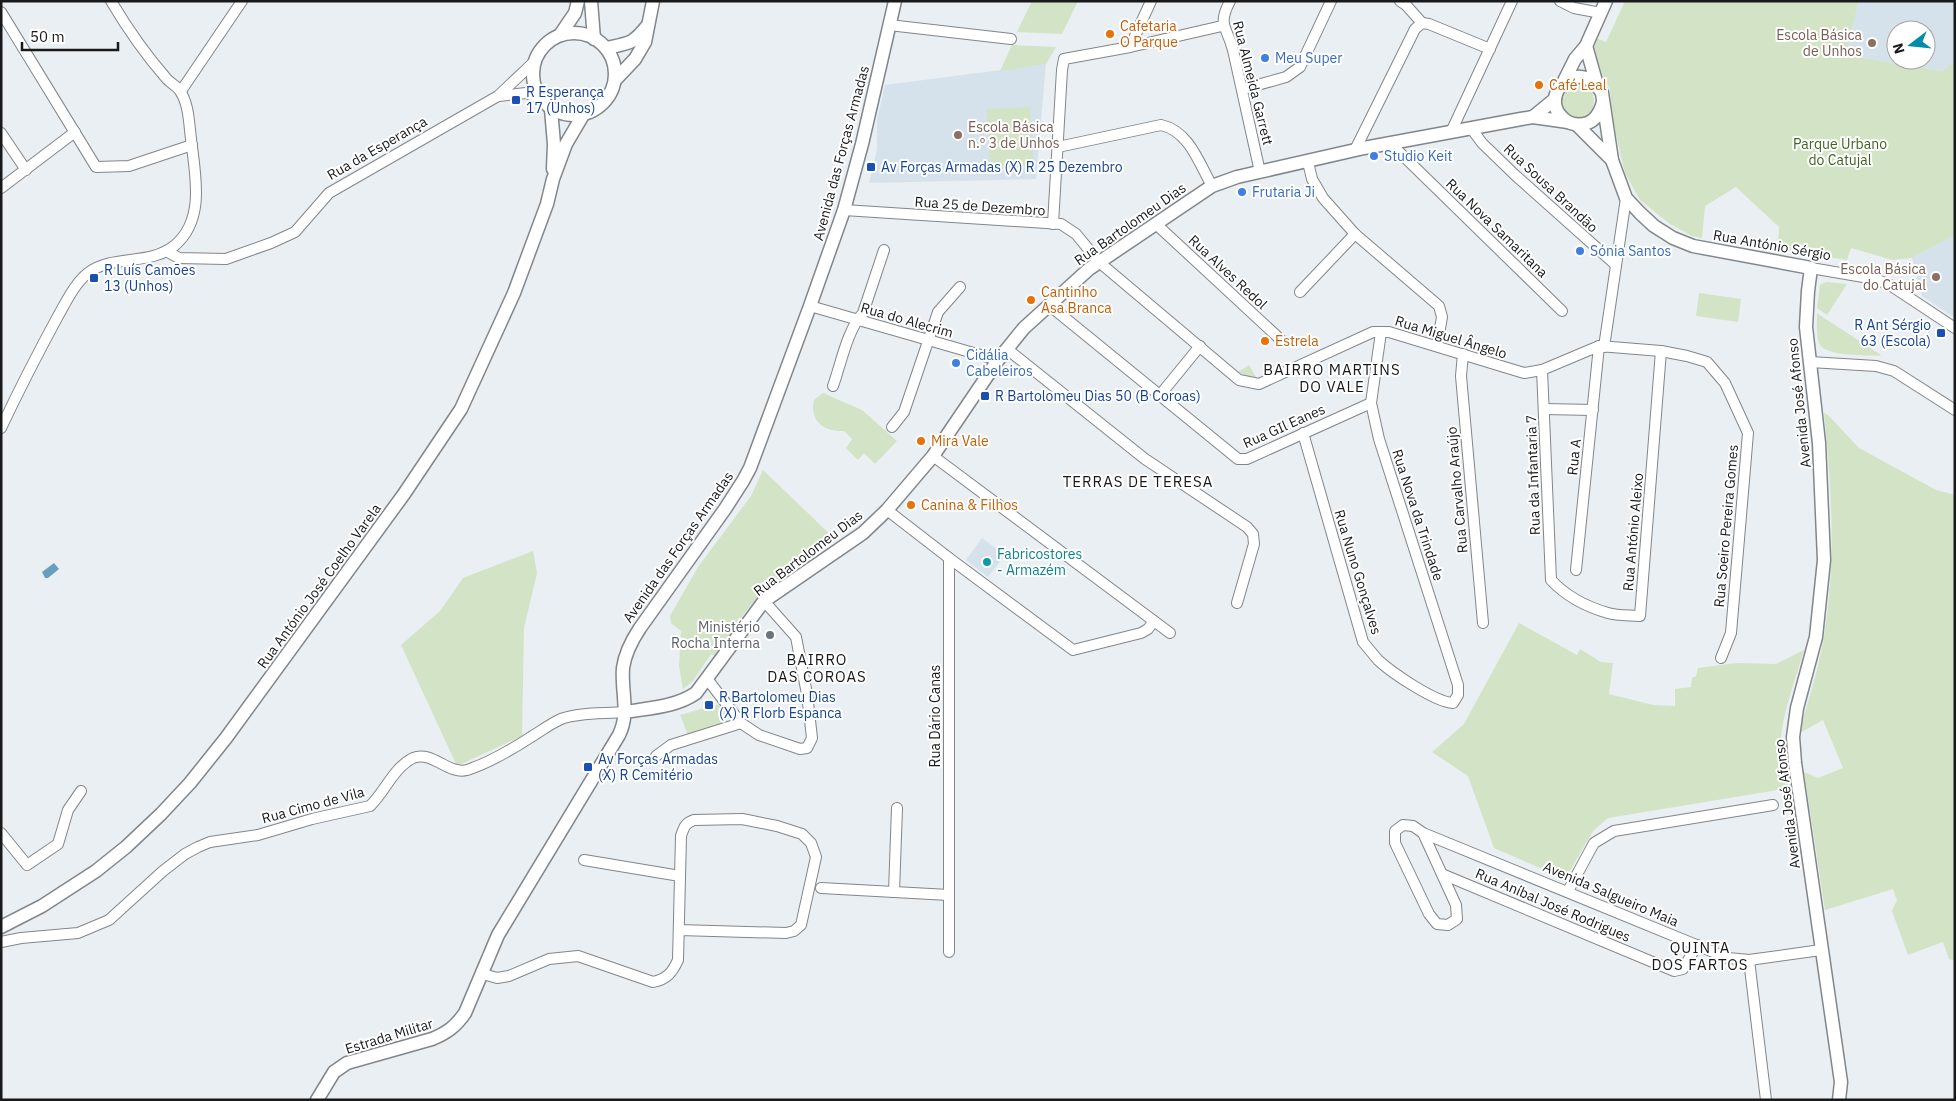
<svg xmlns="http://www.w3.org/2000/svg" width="1956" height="1101" font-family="'IBM Plex Sans',sans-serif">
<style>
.built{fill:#d6e2eb;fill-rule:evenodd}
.green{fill:#d2e4c5}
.water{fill:#66a0be}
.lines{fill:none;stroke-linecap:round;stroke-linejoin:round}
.minor-casing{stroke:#82868a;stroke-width:12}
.tertiary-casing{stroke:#82868a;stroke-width:15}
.minor{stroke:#fff;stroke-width:10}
.tertiary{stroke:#fff;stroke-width:12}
.food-dot{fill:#e8710a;stroke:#fff;stroke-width:2}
.education-dot{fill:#8d6e63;stroke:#fff;stroke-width:2}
.shop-dot{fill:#3f7fe0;stroke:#fff;stroke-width:2}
.transit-dot{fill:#1a4fb4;stroke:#fff;stroke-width:2}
.culture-dot{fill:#0f9aa8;stroke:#fff;stroke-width:2}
.worship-dot{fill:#6b7280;stroke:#fff;stroke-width:2}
.labels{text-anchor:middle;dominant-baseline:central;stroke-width:4;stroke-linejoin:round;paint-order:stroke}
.food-label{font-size:14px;fill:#c56008;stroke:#fff;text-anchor:start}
.education-label{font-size:14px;fill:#785e54;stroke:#fff;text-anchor:end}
.shop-label{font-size:14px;fill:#366cbe;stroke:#fff;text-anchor:start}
.street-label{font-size:14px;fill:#18191b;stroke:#fff}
.transit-label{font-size:14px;fill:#164399;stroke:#fff;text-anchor:start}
.park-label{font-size:14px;fill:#40631f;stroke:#fff}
.culture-label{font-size:14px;fill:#0d838f;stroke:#fff;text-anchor:start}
.worship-label{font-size:14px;fill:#5b616d;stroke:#fff;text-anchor:end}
.neighbourhood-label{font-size:15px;letter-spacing:1px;fill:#18191b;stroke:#fff}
</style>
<rect width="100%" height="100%" fill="#eaeff3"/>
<g class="built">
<path d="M1859,1h96v61l-14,9 -97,-16zM1896,30h30v30h-30z"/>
<path d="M1046,64l-10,115 -167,4 8,-34v-29l8,-35z"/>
<path d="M1955,235v83l-33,-22 -10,-38z"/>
<path d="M982,538l23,17 -17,22 -22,-17z"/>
</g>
<g class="green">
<path d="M1032,1h46l-16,33 -45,-2z"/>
<path d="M1625,1h234l-14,54 96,16 14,-9v173l-43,23 -19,2 -42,-12 -4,12 -69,-11 1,-22 -43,-40 -31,19 -3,32 -10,-2 -22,-12 -30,-24 -15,-27 -13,-55 -2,-29 -13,-18 -4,-20 3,-13 10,4z"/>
<path d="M1012,45l44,2 -10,17 -46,7z"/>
<circle cx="1577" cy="101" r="17"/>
<path d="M1030,107l4,60 -44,2 -4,-60z"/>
<path d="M1826,282l21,2 -20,31 -10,-7 3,-23z"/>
<path d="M1699,293l42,6 -3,23 -42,-6z"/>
<path d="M1817,314h1l63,41 -1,1c-13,-1 -56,1 -61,-13 -3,-8 -2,-20 -2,-29z"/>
<path d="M1249,365l7,12h-8l-10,-5z"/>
<path d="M823,393l39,17 35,31 -22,23 -11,-11 -6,7 -12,-12 6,-9 -8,-8c-20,1 -35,-10 -30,-31z"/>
<path d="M1824,413l4,2 31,33 77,42 19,5v466l-6,-2 -6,-17 -35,13 -16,-44 5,-11 -4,-11 -68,21 -21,-138 14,6 25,-10 -20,-48 -25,14c12,-37 23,-73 28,-111 10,-70 5,-141 -2,-210z"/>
<path d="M763,470l72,69 -72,52 -17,20 -31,45 -4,-2 -18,27 -10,8 -4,-23 2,-35 -10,-8 -1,-7 28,-49 53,-71z"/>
<path d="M533,551l4,22 -13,55 -2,108 -65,30 -56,-121 39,-34 23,-33z"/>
<path d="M1519,623l58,32 3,-6 21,13 12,1 -4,31 44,11 22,1v-17l16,-2 1,-9 4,-2 2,-8 39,-5 39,1 28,-14c-9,32 -26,73 -23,106 1,10 5,21 8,31l-17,4 -164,27 -15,13 -28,48 -71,-31 -26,-72 -36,-24 32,-28z"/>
<path d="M715,705h4l8,9v7l-39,14 -8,-20z"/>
</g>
<path class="water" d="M54,563l5,6 -11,9h-3l-3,-6z"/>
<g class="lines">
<defs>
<g id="minor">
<path d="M1230,1c-13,25 -3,25 3,49l27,122"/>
<path d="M1400,1l6,4 16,18"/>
<path d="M1560,1l14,7 27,5"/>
<path d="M1,12l95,155 33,-1 63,-21"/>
<path d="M889,25l122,14"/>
<path d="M1130,47l21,-46"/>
<path d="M1243,89l43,-12 14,-10 31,-66"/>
<path d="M181,91l61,-90"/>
<path d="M499,96l27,-3 15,6"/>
<path d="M1471,128l11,15 33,32 101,90"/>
<path d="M1451,132l61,-131"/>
<path d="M1,133l25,37"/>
<path d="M1390,143l172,168"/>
<path d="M1058,147l103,-22c28,6 38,38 51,61"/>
<path d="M1355,150l60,-121 7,-6 7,1 61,25"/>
<path d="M1308,162l4,17 11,19 32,36 84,72 3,11 -5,29"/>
<path d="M1,188l74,-56"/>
<path d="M844,210l217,14 15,10 23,28 140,118 20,4 114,-52h16l135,41 18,-3 57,-24 62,5 26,5 20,6 18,21 23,50 -17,200 -10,25"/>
<path d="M1053,224l9,-154 2,-11 66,-12 92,-21"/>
<path d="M1157,225l124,115"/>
<path d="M166,251l13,7 47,1 45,-16 24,-11 34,-39 169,-97 36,-34"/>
<path d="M1811,268l64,11 15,6 65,43"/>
<path d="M1300,292l55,-58"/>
<path d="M1049,305l189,154h9l124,-56"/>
<path d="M810,306l188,54"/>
<path d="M1604,347l22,-149"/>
<path d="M1007,349l138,110 102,68 6,7 1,10 -17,59"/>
<path d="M1463,354l-2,22 22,247"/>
<path d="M1810,362l66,4 18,5 61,39"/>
<path d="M1542,370l9,210c15,16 36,27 57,33 10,3 22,2 32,3l21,-265"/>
<path d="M833,386c8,-22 14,-56 30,-73l21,-63"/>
<path d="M1160,395l40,-49"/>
<path d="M1544,409l49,1"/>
<path d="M892,427l12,-15 34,-100 22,-25"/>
<path d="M1,428c18,-38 37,-75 57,-112 8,-14 17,-33 30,-43 25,-19 61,-7 86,-27 32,-26 21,-72 17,-107 -2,-15 -2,-35 -11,-48 -3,-5 -10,-8 -14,-13 -20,-23 -39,-50 -55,-77"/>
<path d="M1303,433l60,209c5,6 10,12 15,18 14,13 57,42 75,43l5,-8v-10l-79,-246 -8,-36 10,-71"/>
<path d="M933,456l237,177"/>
<path d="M887,510l62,48v394"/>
<path d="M949,558l124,92 68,-17 7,-4 6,-8"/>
<path d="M1576,570l23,-224"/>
<path d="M708,680l33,43 18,12 41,14 7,-1 5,-10 -5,-44 -11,-57 -32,-36"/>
<path d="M656,756l15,-11 70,-22"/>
<path d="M1403,825l10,1 10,7 33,72 1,14 -9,6 -11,-1 -8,-10 -34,-71v-12z"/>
<path d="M1,833l26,32 31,-21 10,-34 13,-19"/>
<path d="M1423,833l305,125 21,2 72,-10"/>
<path d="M584,860l96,16"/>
<path d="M1442,874l232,97 9,-2 14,-24"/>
<path d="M821,888l128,7"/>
<path d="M1568,891l26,-48 20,-12 159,-26"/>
<path d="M894,892l3,-84"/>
<path d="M1,942l20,-4 57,-5 31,-13 54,-49 22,-17 13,-7 12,-5 48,-7 54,-16 58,-13c15,-14 23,-38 43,-48 19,-8 35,17 54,12 19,-6 47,-22 64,-33 10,-6 19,-13 30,-18 19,-7 44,-5 64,-7"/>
<path d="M1749,960l17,140"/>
<path d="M483,974l14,4 12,-2 40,-17 29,-3 75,26c14,-3 19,-9 25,-22l3,-124c3,-9 4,-13 13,-16l48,-1 35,7 25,8 9,9 5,14 -15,68 -7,6 -8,2 -107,-3"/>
</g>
<g id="tertiary">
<path d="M591,1l3,38"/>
<circle cx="574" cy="74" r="41"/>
<path d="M560,35l15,-22 3,-12"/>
<path d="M1586,46l11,39"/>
<path d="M606,48c24,-5 27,-4 42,-23"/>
<path d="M616,79l19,-20 10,-17 8,-41"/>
<path d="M1563,83l12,-24 11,-13 20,-45"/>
<path d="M1603,102c-3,11 -8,20 -19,22 -7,1 -14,0 -19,-4 -30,-23 14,-67 37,-27l10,67 14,38 14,15 14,13 19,12 20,8 118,22 -3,23 -2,36 13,116 5,117 -8,77 -19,71 -4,29 2,26 46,319 -2,18"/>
<path d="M551,109l3,35 -1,25"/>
<path d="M1533,117l22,-18"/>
<path d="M1577,125l35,35"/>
<path d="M625,712c24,-4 51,-5 71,-19l68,-92 99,-68 24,-23 46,-54 65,-96 26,-32 65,-59 123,-83 25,-9 127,-29 157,-29 12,-2 35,5"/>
<path d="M1,927l41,-21 54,-35 30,-24 35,-33 29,-31 36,-45 178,-244 57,-85 53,-116 33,-89 6,-25 13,-35 17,-29"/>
<path d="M317,1100l17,-28 13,-9 85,-24c15,-6 24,-13 33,-26l33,-78 121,-200c11,-22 2,-44 4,-67 2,-15 9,-28 17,-40l85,-119 18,-28 7,-13 60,-162 34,-96 18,-66 33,-143"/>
</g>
</defs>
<use href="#minor" class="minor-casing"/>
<use href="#tertiary" class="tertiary-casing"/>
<use href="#minor" class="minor"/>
<use href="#tertiary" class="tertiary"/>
</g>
<g class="food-dot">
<circle cx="1110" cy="34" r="5"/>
<circle cx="1539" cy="85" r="5"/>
<circle cx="1031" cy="300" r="5"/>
<circle cx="1265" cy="341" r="5"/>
<circle cx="921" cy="441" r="5"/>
<circle cx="911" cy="505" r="5"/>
</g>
<g class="education-dot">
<circle cx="1872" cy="43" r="5"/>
<circle cx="958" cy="135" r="5"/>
<circle cx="1936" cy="277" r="5"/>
</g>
<g class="shop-dot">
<circle cx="1265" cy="58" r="5"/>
<circle cx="1374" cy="156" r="5"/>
<circle cx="1242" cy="192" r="5"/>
<circle cx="1580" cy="251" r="5"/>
<circle cx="956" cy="363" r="5"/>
</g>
<g class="transit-dot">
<rect x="511" y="95" width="10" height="10" rx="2.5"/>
<rect x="866" y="162" width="10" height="10" rx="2.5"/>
<rect x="89" y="273" width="10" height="10" rx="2.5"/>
<rect x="1936" y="328" width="10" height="10" rx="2.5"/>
<rect x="980" y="391" width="10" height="10" rx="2.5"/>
<rect x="704" y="700" width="10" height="10" rx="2.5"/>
<rect x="583" y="762" width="10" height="10" rx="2.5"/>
</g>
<circle class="culture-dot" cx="987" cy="562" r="5"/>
<circle class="worship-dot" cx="770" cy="635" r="5"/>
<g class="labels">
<g class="food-label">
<text x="1120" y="26">Cafetaria<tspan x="1120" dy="16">O Parque</tspan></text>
<text x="1549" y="85">Café Leal</text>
<text x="1041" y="292">Cantinho<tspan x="1041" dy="16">Asa Branca</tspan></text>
<text x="1275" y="341">Estrela</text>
<text x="931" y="441">Mira Vale</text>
<text x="921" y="505">Canina &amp; Filhos</text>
</g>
<g class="education-label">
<text x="1862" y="35">Escola Básica<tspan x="1862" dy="16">de Unhos</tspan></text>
<text x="968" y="127" text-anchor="start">Escola Básica<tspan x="968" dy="16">n.º 3 de Unhos</tspan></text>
<text x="1926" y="269">Escola Básica<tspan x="1926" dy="16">do Catujal</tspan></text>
</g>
<g class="shop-label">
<text x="1275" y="58">Meu Super</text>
<text x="1384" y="156">Studio Keit</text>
<text x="1252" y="192">Frutaria Ji</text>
<text x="1590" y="251">Sónia Santos</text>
<text x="966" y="355">Cidália<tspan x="966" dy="16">Cabeleiros</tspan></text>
</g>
<g class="street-label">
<text transform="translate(1253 83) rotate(76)">Rua Almeida Garrett</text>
<text transform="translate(377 148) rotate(-30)">Rua da Esperança</text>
<text transform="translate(841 153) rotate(-75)">Avenida das Forças Armadas</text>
<text transform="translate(1551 188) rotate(43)">Rua Sousa Brandão</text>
<text transform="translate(980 206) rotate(4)">Rua 25 de Dezembro</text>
<text transform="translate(1130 224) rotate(-35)">Rua Bartolomeu Dias</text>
<text transform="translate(1497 228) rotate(44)">Rua Nova Samaritana</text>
<text transform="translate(1772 245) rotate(10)">Rua António Sérgio</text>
<text transform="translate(1228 272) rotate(43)">Rua Alves Redol</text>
<text transform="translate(907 320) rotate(16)">Rua do Alecrim</text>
<text transform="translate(1451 337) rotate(17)">Rua Miguel Ângelo</text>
<text transform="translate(1799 403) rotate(-96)">Avenida José Afonso</text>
<text transform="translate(1284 426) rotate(-24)">Rua GIl Eanes</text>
<text transform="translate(1574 457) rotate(-84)">Rua A</text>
<text transform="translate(1533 475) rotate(-92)">Rua da Infantaria 7</text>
<text transform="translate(1457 490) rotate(-95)">Rua Carvalho Araújo</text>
<text transform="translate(1418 515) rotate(72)">Rua Nova da Trindade</text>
<text transform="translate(1726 526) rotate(-85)">Rua Soeiro Pereira Gomes</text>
<text transform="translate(1633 532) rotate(-85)">Rua António Aleixo</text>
<text transform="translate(678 547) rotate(-55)">Avenida das Forças Armadas</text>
<text transform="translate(808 553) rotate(-37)">Rua Bartolomeu Dias</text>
<text transform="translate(1358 572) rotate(73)">Rua Nuno Gonçalves</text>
<text transform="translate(319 586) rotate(-54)">Rua António José Coelho Varela</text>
<text transform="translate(935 716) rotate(-90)">Rua Dário Canas</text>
<text transform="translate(1787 804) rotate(-97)">Avenida José Afonso</text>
<text transform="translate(313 805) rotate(-15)">Rua Cimo de Vila</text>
<text transform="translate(1611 894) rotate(23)">Avenida Salgueiro Maia</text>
<text transform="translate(1553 905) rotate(23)">Rua Aníbal José Rodrigues</text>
<text transform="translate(389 1036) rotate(-17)">Estrada Militar</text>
</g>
<g class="transit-label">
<text x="526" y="92">R Esperança<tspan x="526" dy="16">17 (Unhos)</tspan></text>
<text x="881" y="167">Av Forças Armadas (X) R 25 Dezembro</text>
<text x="104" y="270">R Luís Camões<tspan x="104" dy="16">13 (Unhos)</tspan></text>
<text x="1931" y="325" text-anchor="end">R Ant Sérgio<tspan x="1931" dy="16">63 (Escola)</tspan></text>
<text x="995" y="396">R Bartolomeu Dias 50 (B Coroas)</text>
<text x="719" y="697">R Bartolomeu Dias<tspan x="719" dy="16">(X) R Florb Espanca</tspan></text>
<text x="598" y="759">Av Forças Armadas<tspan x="598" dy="16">(X) R Cemitério</tspan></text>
</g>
<g class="park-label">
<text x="1840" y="144">Parque Urbano<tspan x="1840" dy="16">do Catujal</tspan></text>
</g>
<g class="culture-label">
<text x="997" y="554">Fabricostores<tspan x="997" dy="16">- Armazém</tspan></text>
</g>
<g class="worship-label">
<text x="760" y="627">Ministério<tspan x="760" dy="16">Rocha Interna</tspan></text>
</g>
<g class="neighbourhood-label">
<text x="1332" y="369">BAIRRO MARTINS<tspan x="1332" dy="17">DO VALE</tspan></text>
<text x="1138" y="481">TERRAS DE TERESA</text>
<text x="817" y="659">BAIRRO<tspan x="817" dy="17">DAS COROAS</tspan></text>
<text x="1700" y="947">QUINTA<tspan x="1700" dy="17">DOS FARTOS</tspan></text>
</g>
</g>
<rect width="1956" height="1101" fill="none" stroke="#18191b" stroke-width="5"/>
<g transform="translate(1911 45) rotate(254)"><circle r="24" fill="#ffffff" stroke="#a3a3a4"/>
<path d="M0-4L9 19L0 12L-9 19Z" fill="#008daa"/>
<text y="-8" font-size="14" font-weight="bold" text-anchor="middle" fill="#18191b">N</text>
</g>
<path d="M22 42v8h96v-8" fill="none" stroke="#18191b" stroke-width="2.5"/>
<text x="30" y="42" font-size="15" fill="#18191b" stroke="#ffffff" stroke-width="4" paint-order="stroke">50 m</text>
</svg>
